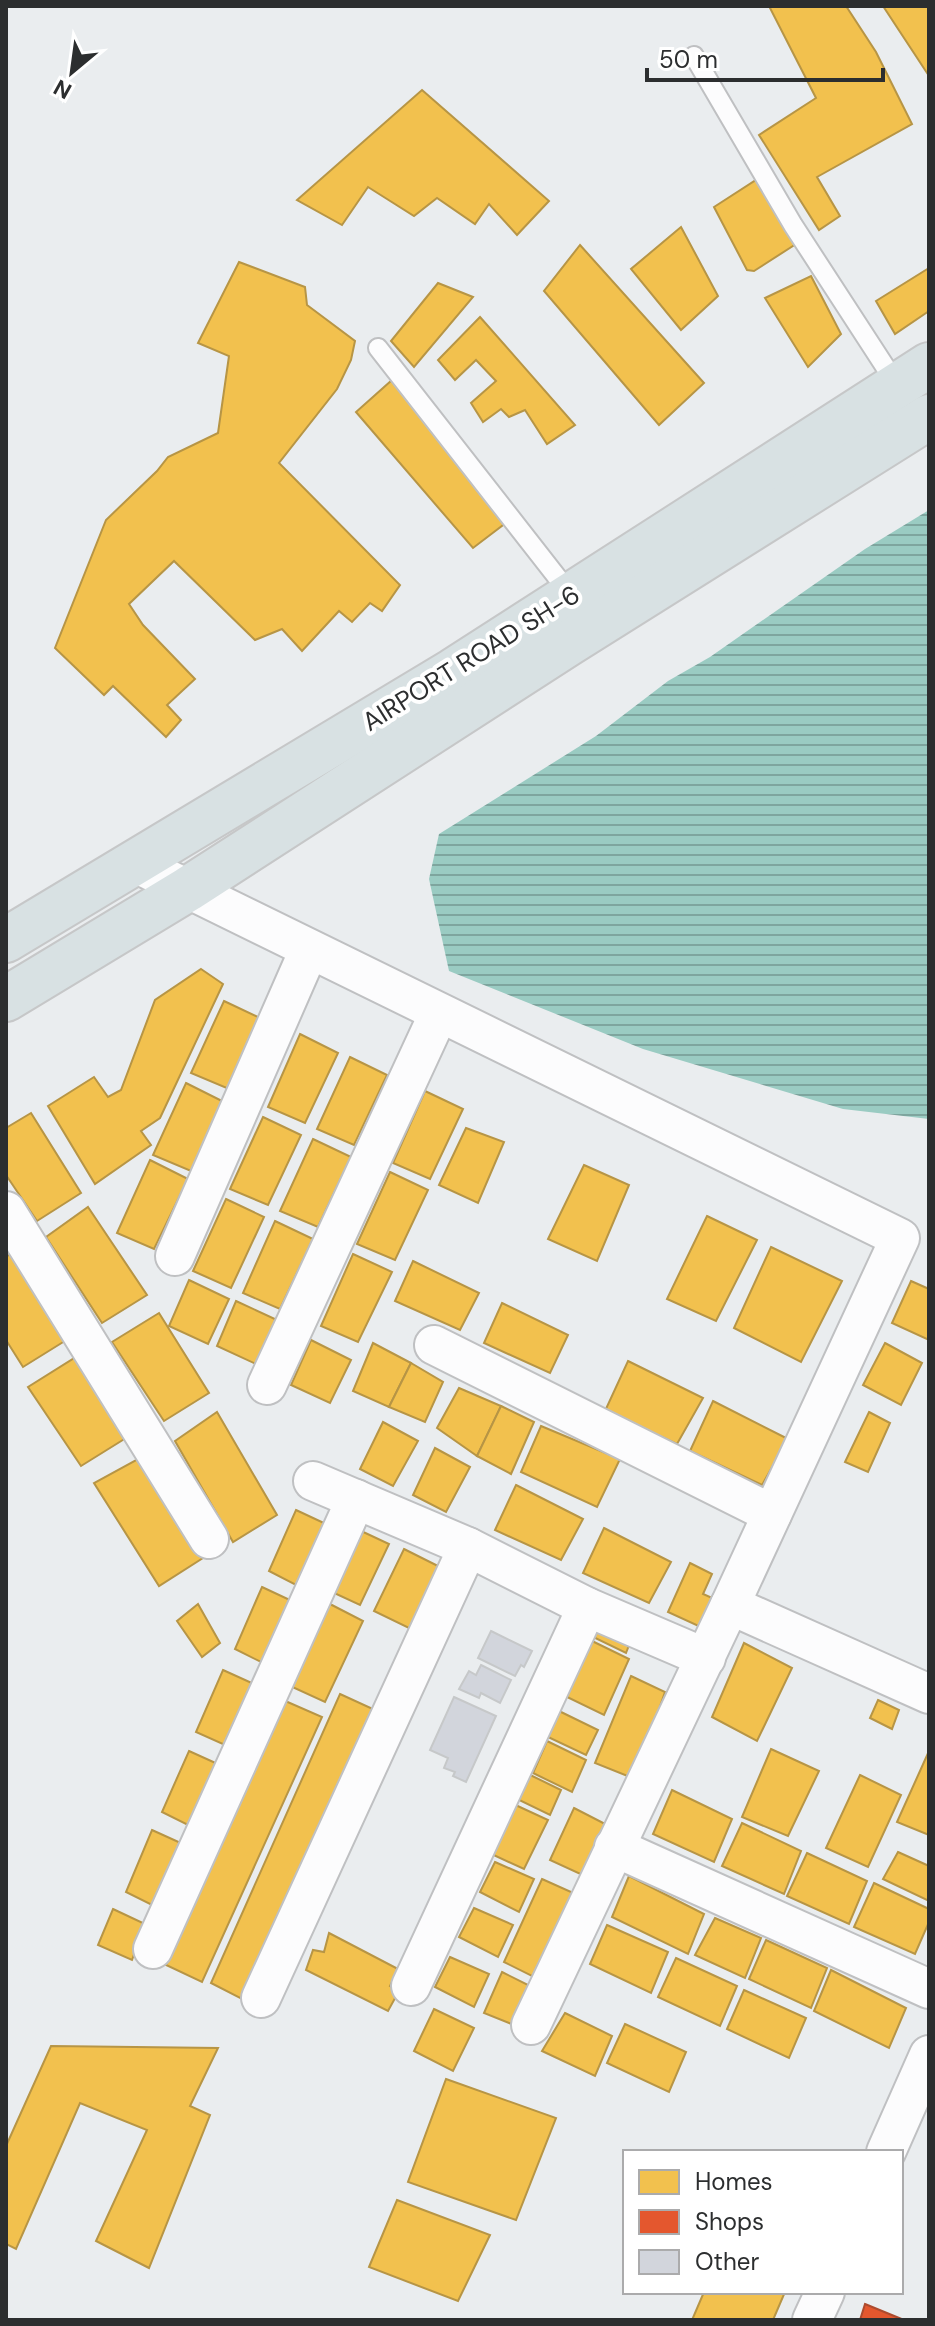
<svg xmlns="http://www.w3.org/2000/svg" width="935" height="2326" font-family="'DM Sans',sans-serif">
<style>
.water{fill:url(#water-rules)}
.homes{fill:#f2c14e;stroke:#b79545;stroke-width:2}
.shops{fill:#e4572e;stroke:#ad4b2e;stroke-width:2}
.building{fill:#d2d5dc;stroke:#c6c8c9;stroke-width:2}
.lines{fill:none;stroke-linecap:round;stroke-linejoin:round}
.service-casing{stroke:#bfc0c2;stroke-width:22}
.minor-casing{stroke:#bfc0c2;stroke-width:42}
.primary-casing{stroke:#c6c7c8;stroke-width:48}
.service{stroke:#fcfcfd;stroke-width:18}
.minor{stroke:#fcfcfd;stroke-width:38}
.primary{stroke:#d8e1e3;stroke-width:44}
.labels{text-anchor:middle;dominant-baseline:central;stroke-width:8;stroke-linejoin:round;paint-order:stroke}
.street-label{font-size:26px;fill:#2c2e2f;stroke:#fff}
</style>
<defs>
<pattern id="water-rules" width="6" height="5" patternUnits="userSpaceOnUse" patternTransform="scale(2)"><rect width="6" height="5" fill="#9acbc2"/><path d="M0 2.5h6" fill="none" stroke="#7ea59e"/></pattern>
</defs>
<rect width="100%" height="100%" fill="#eaedef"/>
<path class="water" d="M929,510v609l-86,-10 -200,-60 -194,-78 -20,-92 10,-45 157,-98 72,-55 42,-24 155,-108z"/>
<g class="homes">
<path d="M769,6h77l30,46 36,72 -95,53 23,39 -21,14 -60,-95 57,-37z"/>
<path d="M883,6h46v70z"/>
<path d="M422,90l127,111 -32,34 -28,-31 -14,20 -38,-26 -23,18 -46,-29 -26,38 -45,-25z"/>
<path d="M756,180l40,64 -42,27 -7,-1 -33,-63z"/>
<path d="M681,227l37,69 -37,34 -50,-61z"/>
<path d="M580,245l124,138 -45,42 -115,-134z"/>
<path d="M239,262l66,25 2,18 48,36 -4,19 -14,29 -58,74 121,122 -18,26 -12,-8 -18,19 -13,-11 -37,40 -20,-22 -27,11 -81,-79 -45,43 14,21 52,54 -28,26 14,15 -15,17 -53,-51 -9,9 -49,-47 51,-128 51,-49 11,-14 50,-24 11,-77 -31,-13z"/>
<path d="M929,268v43l-34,23 -19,-33z"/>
<path d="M811,276l30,58 -33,33 -43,-69z"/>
<path d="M438,283l35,14 -59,70 -23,-26z"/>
<path d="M480,317l95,108 -28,19 -22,-34 -16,7 -8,-8 -18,13 -12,-19 25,-22 -20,-21 -21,20 -17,-20z"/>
<path d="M392,380l115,142 -34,26 -117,-136z"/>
<path d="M201,969l22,15 -63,134 -19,13 10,14 -56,39 -47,-78 46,-29 14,20 13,-7 34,-90z"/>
<path d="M224,1001l38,18 -33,70 -38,-16z"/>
<path d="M300,1034l38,19 -33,70 -37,-16z"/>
<path d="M350,1057l37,18 -33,70 -37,-16z"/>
<path d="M186,1083l38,19 -33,69 -38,-16z"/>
<path d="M425,1091l38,18 -33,70 -37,-16z"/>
<path d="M31,1113l50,80 -44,28 -31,-46v-47z"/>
<path d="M263,1117l38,18 -33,70 -38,-16z"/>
<path d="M466,1128l38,14 -26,61 -39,-18z"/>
<path d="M313,1139l38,18 -33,70 -38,-16z"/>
<path d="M150,1160l38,19 -34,70 -37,-16z"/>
<path d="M584,1165l45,20 -32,76 -49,-22z"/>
<path d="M390,1172l38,18 -33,70 -38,-16z"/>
<path d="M226,1199l38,18 -33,71 -38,-17z"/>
<path d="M88,1207l59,88 -45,28 -56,-86z"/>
<path d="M707,1216l50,24 -41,81 -49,-22z"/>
<path d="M275,1221l38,18 -33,70 -37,-16z"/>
<path d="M771,1247l71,34 -41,81 -67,-34z"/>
<path d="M13,1252l55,87 -45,28 -17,-27v-83z"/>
<path d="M353,1254l39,18 -34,70 -37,-16z"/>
<path d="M413,1261l66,32 -19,37 -65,-29z"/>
<path d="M189,1280l40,19 -21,45 -39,-18z"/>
<path d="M911,1281l18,8v51l-37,-17z"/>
<path d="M236,1301l41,19 -21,44 -39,-18z"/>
<path d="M502,1303l66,32 -18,38 -66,-30z"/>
<path d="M159,1313l50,80 -45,28 -52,-79z"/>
<path d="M311,1340l40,20 -21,43 -39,-18z"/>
<path d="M373,1343l38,20 -22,44 -36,-16z"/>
<path d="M885,1343l37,20 -21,42 -38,-20z"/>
<path d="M76,1357l50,81 -45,28 -53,-79z"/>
<path d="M628,1361l75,37 -26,46 -72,-33z"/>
<path d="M411,1363l32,19 -18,40 -36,-15z"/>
<path d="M459,1388l42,18 -24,50 -40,-28z"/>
<path d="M713,1401l75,38 -26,46 -72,-34z"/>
<path d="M501,1406l33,16 -23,52 -34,-18z"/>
<path d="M217,1412l60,103 -44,27 -58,-101z"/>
<path d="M869,1412l21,11 -22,49 -23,-10z"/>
<path d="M383,1422l35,19 -25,45 -33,-17z"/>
<path d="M541,1426l79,33 -23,48 -76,-35z"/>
<path d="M435,1448l35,19 -24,45 -33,-17z"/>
<path d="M138,1459l65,99 -44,28 -65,-103z"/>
<path d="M516,1485l67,34 -22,41 -66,-30z"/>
<path d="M296,1510l30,14 -30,61 -27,-14z"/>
<path d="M604,1528l67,34 -22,41 -66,-30z"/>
<path d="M359,1530l30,14 -29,61 -28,-13z"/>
<path d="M404,1549l38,19 -29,62 -39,-19z"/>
<path d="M690,1563l22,11 -9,20 16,7 -14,28 -37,-17z"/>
<path d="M262,1587l30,14 -29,62 -28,-14z"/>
<path d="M328,1603l35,18 -38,81 -37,-17z"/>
<path d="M198,1604l22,39 -18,14 -25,-36z"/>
<path d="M596,1614l39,16 -9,23 -39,-19z"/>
<path d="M590,1640l39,19 -25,56 -39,-19z"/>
<path d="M744,1643l48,25 -35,73 -45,-24z"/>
<path d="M223,1670l31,14 -29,61 -29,-13z"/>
<path d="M631,1676l34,16 -30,87 -40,-16z"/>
<path d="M340,1694l35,16 -133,289 -31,-16z"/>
<path d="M283,1700l39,17 -120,265 -38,-18z"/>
<path d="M878,1700l21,10 -7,19 -22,-11z"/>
<path d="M559,1711l39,19 -12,25 -38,-18z"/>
<path d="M547,1741l39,19 -14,32 -39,-19z"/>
<path d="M771,1749l48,22 -31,65 -46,-19z"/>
<path d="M189,1751l31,14 -30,61 -28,-14z"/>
<path d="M929,1751v84l-32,-13z"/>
<path d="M522,1771l39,19 -11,25 -39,-19z"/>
<path d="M860,1775l41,20 -33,72 -42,-19z"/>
<path d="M672,1790l60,29 -18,43 -61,-28z"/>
<path d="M509,1802l39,18 -24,49 -39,-18z"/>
<path d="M574,1808l37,19 -22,51 -39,-18z"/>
<path d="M742,1823l59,28 -17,43 -62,-28z"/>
<path d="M152,1830l31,14 -29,62 -28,-14z"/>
<path d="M898,1852l31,14v35l-46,-22z"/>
<path d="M807,1853l60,28 -18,43 -62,-28z"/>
<path d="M495,1862l39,17 -15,33 -39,-20z"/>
<path d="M629,1876l75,38 -16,40 -76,-37z"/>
<path d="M542,1879l38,17 -38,85 -38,-19z"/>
<path d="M874,1883l55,26v13l-14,32 -61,-27z"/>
<path d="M474,1908l39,17 -15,32 -39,-20z"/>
<path d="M113,1909l32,15 -13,36 -34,-15z"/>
<path d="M715,1918l46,20 -16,40 -50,-23z"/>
<path d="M607,1925l61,27 -17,41 -61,-29z"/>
<path d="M329,1933l69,36 -8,17 9,5 -11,20 -82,-41 7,-20 11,2z"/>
<path d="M766,1940l61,28 -16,40 -62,-29z"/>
<path d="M450,1957l39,17 -15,33 -39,-20z"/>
<path d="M676,1958l61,28 -17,40 -62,-29z"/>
<path d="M831,1970l75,38 -17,40 -75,-37z"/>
<path d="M502,1972l32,16 -20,37 -30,-12z"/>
<path d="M744,1990l62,28 -17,40 -62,-29z"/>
<path d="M434,2009l40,19 -21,43 -39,-20z"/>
<path d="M565,2013l47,23 -17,40 -53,-25z"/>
<path d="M625,2024l61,28 -17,40 -62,-29z"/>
<path d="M51,2046l167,2 -28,58 20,9 -61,153 -53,-27 51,-111 -67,-27 -64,146 -10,-5v-98z"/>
<path d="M446,2079l110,39 -40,102 -108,-38z"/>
<path d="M397,2200l93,35 -32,66 -89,-34z"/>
<path d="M704,2292h81l-12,28h-81z"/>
</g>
<path class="shops" d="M865,2304l39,16h-44z"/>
<g class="building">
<path d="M491,1631l41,20 -8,16 -3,-2 -6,11 -37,-18z"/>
<path d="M481,1665l30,15 -11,23 -19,-10 -2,5 -20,-9 10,-18 7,4z"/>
<path d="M454,1697l42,19 -30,66 -13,-6 2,-4 -11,-4 4,-10 -18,-8z"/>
</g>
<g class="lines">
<defs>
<g id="service">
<path d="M694,56l99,169 104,160"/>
<path d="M378,348l193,247"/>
</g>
<g id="minor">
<path d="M135,863l765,375 -170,367 199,89"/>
<path d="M6,1211l203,328"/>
<path d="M175,1256l134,-306"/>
<path d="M434,1345l338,169"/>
<path d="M267,1385l172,-372"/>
<path d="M313,1481l155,66 119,60 119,51"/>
<path d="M614,1847l315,142"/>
<path d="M153,1949l203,-450"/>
<path d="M411,1986l176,-379"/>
<path d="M261,1998l207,-451"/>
<path d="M531,2025l199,-420"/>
<path d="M886,2152l43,-97"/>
<path d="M812,2320l13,-28"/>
</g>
<g id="primary">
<path d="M6,940l447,-269 476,-306"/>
<path d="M6,999l182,-110 381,-246 360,-226"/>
</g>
</defs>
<use href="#service" class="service-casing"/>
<use href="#minor" class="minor-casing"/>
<use href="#primary" class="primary-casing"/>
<use href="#service" class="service"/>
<use href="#minor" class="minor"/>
<use href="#primary" class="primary"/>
</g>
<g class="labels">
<g class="street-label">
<text transform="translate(471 658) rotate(-32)">AIRPORT ROAD SH-6</text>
</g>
</g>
<rect width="935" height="2326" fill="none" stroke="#2c2e2f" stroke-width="16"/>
<rect x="623" y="2150" width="280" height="144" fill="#ffffff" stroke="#ababac" stroke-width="2"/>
<rect x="639" y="2170" width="40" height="24" fill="#f2c14e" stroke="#ababac" stroke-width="2"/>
<text x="695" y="2190" font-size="24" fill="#2c2e2f">Homes</text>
<rect x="639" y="2210" width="40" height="24" fill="#e4572e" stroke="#ababac" stroke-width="2"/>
<text x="695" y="2230" font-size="24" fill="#2c2e2f">Shops</text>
<rect x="639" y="2250" width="40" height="24" fill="#d2d5dc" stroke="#ababac" stroke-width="2"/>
<text x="695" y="2270" font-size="24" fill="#2c2e2f">Other</text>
<g transform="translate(72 72) rotate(209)" stroke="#ffffff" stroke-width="6" paint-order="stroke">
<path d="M0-6L14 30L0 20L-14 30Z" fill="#2c2e2f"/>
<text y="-12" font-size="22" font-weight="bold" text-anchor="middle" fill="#2c2e2f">N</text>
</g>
<path d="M647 68v12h236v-12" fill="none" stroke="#2c2e2f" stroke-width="4"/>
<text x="659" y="68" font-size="24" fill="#2c2e2f" stroke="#ffffff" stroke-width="6" paint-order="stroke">50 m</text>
</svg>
